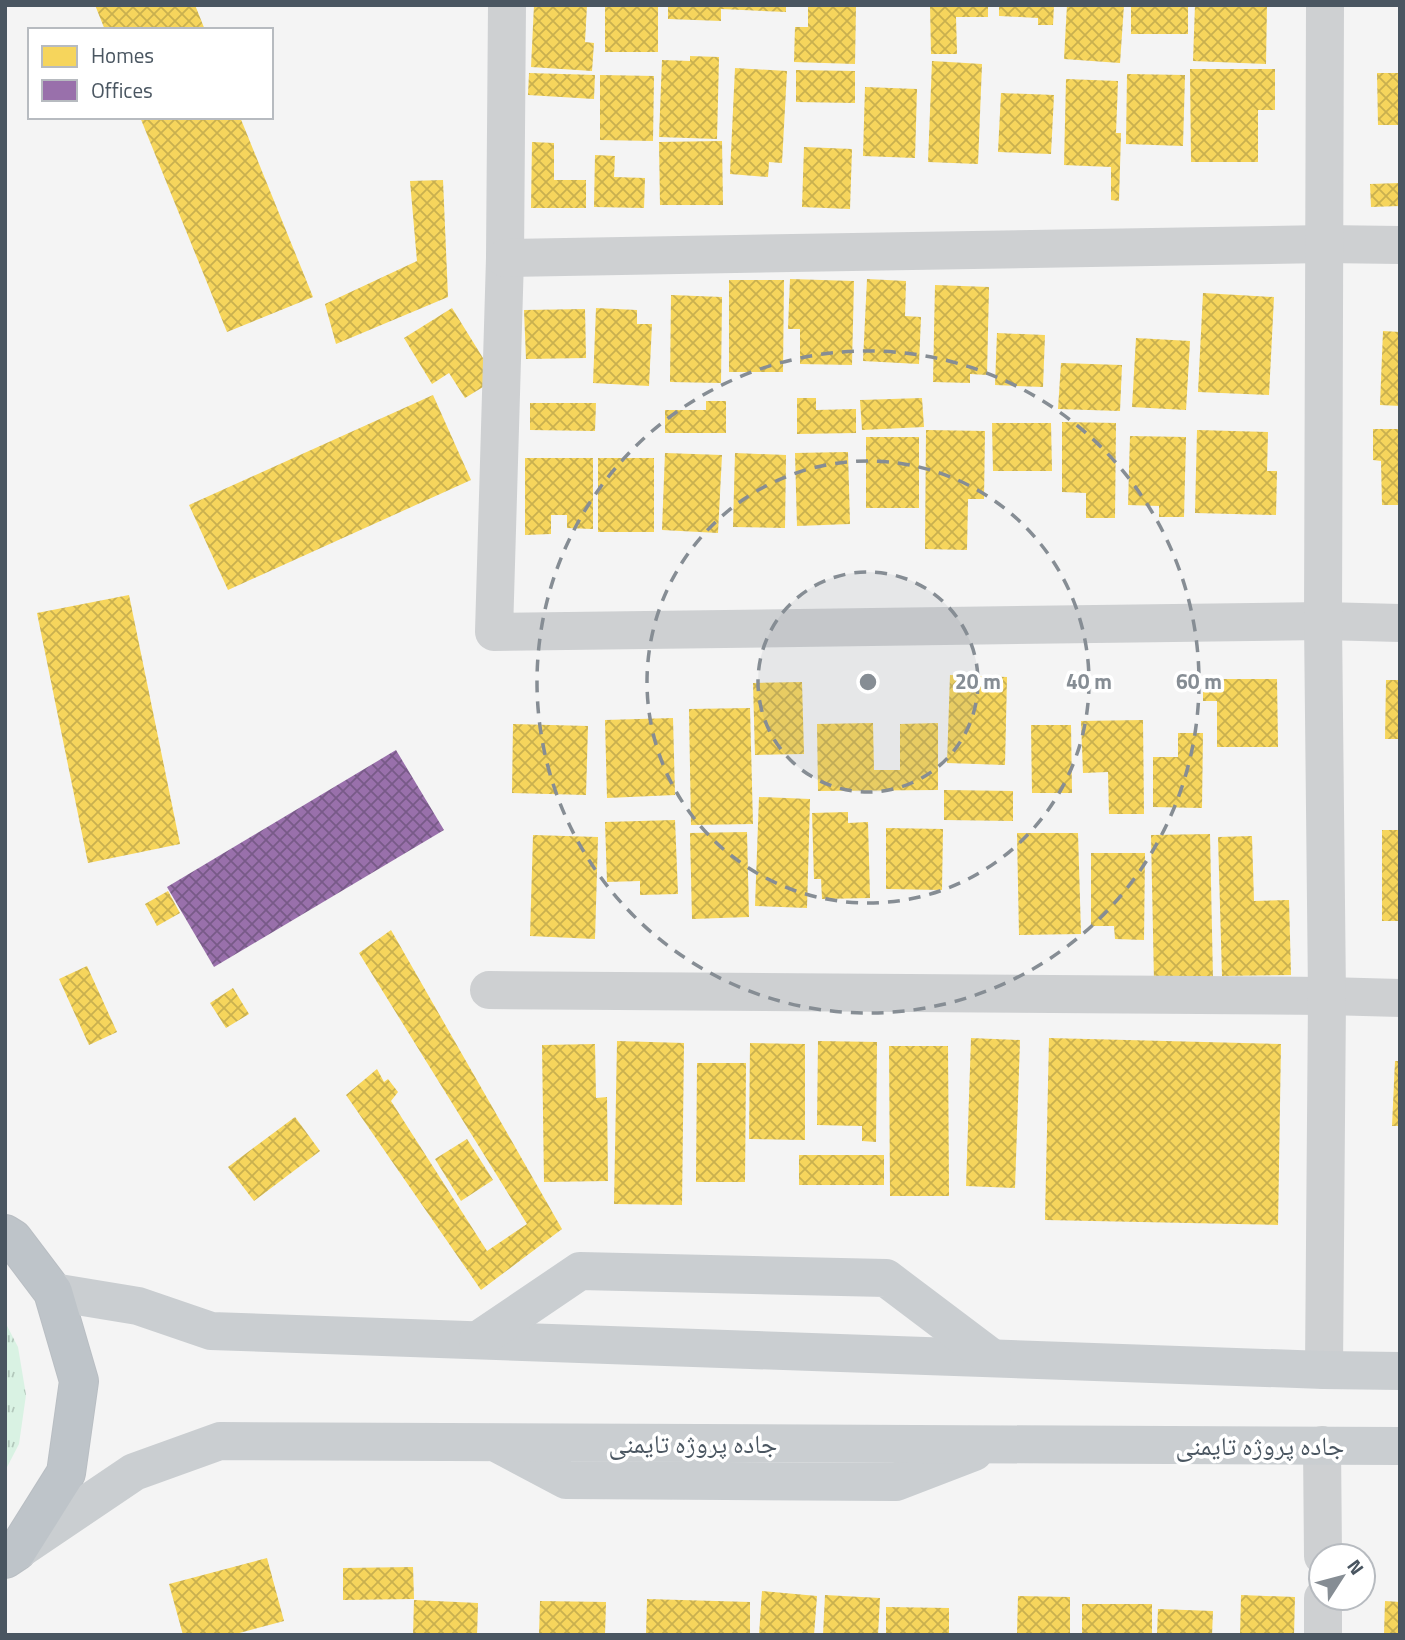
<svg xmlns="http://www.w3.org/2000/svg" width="1405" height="1640" font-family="'Titillium Web','Noto Naskh Arabic',sans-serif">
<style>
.grass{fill:url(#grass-tufts)}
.homes{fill:url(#homes-cross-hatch)}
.offices{fill:url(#offices-cross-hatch)}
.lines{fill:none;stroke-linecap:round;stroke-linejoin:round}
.highway-casing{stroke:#b9bec3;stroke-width:40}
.minor{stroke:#ced0d2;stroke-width:38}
.major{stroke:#caced1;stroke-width:38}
.highway{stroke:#bec4c9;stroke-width:38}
.ring{fill:none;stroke:#868d94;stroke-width:3.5;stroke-dasharray:12 9}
.labels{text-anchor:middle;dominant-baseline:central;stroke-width:7;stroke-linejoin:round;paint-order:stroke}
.street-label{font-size:26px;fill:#4a5661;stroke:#fff}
.centre{fill:#868d94;stroke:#fff;stroke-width:3.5}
.ring-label{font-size:21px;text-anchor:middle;font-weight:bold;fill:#868d94;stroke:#fff;stroke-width:7;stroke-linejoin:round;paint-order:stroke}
</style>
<defs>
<pattern id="grass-tufts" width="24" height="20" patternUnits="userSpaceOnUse" patternTransform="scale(1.75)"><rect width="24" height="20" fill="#d9f2e3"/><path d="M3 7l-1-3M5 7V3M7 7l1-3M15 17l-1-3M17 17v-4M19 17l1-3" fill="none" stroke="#b2c7bb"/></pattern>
<pattern id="homes-cross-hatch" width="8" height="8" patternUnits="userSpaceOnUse" patternTransform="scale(1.75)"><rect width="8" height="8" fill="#f6d55c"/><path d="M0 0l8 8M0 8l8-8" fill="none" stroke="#c9b04f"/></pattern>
<pattern id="offices-cross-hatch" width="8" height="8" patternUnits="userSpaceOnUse" patternTransform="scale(1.75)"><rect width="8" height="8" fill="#9970ab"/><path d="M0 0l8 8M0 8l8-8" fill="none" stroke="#785a88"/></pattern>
</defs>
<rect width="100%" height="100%" fill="#f4f4f4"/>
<path class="grass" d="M5,1322l13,25 8,48 -7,49 -14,27z"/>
<g class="homes">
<path d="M95,5h100l10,25h-100z"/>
<path d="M534,5h53l-2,37 9,1 -2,28 -61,-4z"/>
<rect x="605" y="5" width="53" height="47"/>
<path d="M668,5h118v7l-65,-3v12l-53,-2z"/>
<path d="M808,5h48l-1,59 -61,-2 1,-35h13z"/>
<path d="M930,5h58v12h-32l1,37h-26z"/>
<path d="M999,5h55l-1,20h-15v-7l-39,-2z"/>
<path d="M1067,5h57l-4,58 -56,-4z"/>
<rect x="1131" y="5" width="57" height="29"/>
<path d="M1195,5h72l-1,59 -73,-3z"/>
<path d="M690,56l29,1 -2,82 -58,-2 3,-77 28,1z"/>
<path d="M932,61l50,3 -4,100 -50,-2z"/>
<path d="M735,68l52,3 -5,92 -13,-1 -1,15 -38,-3z"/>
<path d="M1190,69h85v41h-17v52h-67z"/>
<path d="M796,70l59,1v32l-59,-1z"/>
<path d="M529,73l66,2 -1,24 -66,-4z"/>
<path d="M1377,73h23v52h-22z"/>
<path d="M1127,74l58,1 -2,71 -57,-2z"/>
<path d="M600,75l54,1 -1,65 -53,-1z"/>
<path d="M1066,79l52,2 -2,52h5l-2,68 -8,-1v-33l-47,-2z"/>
<path d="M865,87l52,2 -2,69 -52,-2z"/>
<path d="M1001,93l53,2 -3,59 -53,-2z"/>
<path d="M140,117h100l73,180 -86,35z"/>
<path d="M722,141l1,64h-63l-1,-63z"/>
<path d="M532,142l22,1v37h32v28h-55z"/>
<path d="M804,147l48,2 -2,60 -48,-2z"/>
<path d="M595,155l20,1 -1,21 31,1 -1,30 -50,-1z"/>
<path d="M443,180l5,117 -112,47 -11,-40 92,-43 -7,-80z"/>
<path d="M1400,183v23l-29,1 -1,-23z"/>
<path d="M790,279l64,2 -2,84 -52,-1v-35h-12z"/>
<path d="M867,279l39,2 -1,35 16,1 -2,47 -56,-3z"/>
<path d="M729,280h55l-1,92h-54z"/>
<path d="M935,285l54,2 -2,88 -17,-1v9l-37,-1z"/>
<path d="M1203,293l71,4 -5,98 -71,-3z"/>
<path d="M671,295l51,2 -1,86 -51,-1z"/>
<path d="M452,308l44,71 -31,19 -16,-25 -17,11 -28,-46z"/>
<path d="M596,308l41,2v14h15l-3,62 -56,-3z"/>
<path d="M585,309l1,49 -60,1 -2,-49z"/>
<path d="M1383,331l17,1v74l-20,-1z"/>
<path d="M997,333l48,2 -2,52 -48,-2z"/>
<path d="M1136,338l54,3 -4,69 -54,-3z"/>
<path d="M1061,363l61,2 -2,46 -62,-2z"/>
<path d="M433,395l38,85 -243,110 -39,-85z"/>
<path d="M797,398h19v12l40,-1v24l-59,1z"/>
<path d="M922,398l2,29 -62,3 -2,-30z"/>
<path d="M706,401h20v32h-61v-23h41z"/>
<path d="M530,403h66l-1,28 -65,-1z"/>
<path d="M1062,422l54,1 -1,95h-29v-25l-24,-1z"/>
<path d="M992,423h59l1,48h-59z"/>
<path d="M1373,429h27v76h-18l-1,-44 -8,-1z"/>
<path d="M926,430l59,1 -1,68h-16l-1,51 -42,-1z"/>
<path d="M1197,430l71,2 -1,39h10l-1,44 -81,-2z"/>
<path d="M1130,436l56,1 -2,80h-25v-11l-31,-1z"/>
<rect x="866" y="437" width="53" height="71"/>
<path d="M848,452l2,72 -53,2 -2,-73z"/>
<path d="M665,453l57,2 -4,78 -56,-3z"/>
<path d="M735,453l51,2 -1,73 -52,-1z"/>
<path d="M525,458h68v71l-26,-1v-13h-16v19l-26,1z"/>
<rect x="598" y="458" width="56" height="74"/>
<path d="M129,595l51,249 -92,19 -51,-250z"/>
<path d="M950,675l57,2 -2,88 -58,-2z"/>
<path d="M1203,679h74l1,68h-61v-46h-14z"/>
<path d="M1386,680h14v59h-15z"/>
<path d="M802,682l2,72 -49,1 -2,-72z"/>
<path d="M750,708l3,116 -62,1 -2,-116z"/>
<path d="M673,718l2,77 -68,3 -2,-78z"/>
<path d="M1143,720l1,94h-35l-1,-42 -25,1 -2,-52z"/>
<path d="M873,723l1,47h26v-46l38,-1v67l-120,1 -1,-67z"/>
<path d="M513,724l75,2 -2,69 -74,-2z"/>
<path d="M1031,725h40l1,68h-40z"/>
<path d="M1178,733h25l-1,75 -49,-1v-50h25z"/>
<path d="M944,790l69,1v30l-69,-1z"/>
<path d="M759,797l51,2 -3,109 -52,-2z"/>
<path d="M848,812v11l20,-1 2,76 -48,1 -1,-20h-7l-2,-66z"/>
<path d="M675,820l3,74 -38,1v-14l-33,1 -2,-60z"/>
<path d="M886,828l57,1 -1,61 -56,-1z"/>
<rect x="1382" y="830" width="18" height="91"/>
<path d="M747,832l2,85 -57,2 -2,-86z"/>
<path d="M1017,833h61l3,101 -62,1z"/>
<path d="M1210,834l3,146 -59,1 -3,-146z"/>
<path d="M533,835l65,2 -3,102 -65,-3z"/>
<path d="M1252,836l2,65 35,-1 2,75 -69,1 -4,-139z"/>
<path d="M1091,853h54l-1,87 -29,-1 -1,-13h-23z"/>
<path d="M168,891l12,22 -23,13 -12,-22z"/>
<path d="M391,930l171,299 -81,61 -135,-195 31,-26 7,13 4,-3 10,13 -7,9 96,150 40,-27 -168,-271z"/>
<path d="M87,966l30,66 -28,13 -30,-66z"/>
<path d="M233,988l16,26 -23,14 -16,-25z"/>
<path d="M971,1038l49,2 -5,148 -49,-2z"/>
<path d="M1049,1038l232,6 -3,181 -233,-5z"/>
<path d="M617,1041l67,2 -2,162 -68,-1z"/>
<path d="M818,1041l59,1 -1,100 -14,-1v-15l-45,-1z"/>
<path d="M750,1043l55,1v96l-56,-1z"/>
<path d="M595,1044l1,54 11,-1 1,84 -64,1 -2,-137z"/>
<path d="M889,1046h59l1,150h-59z"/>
<path d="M1395,1061h5v65h-8z"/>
<path d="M697,1063h49l-1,119h-49z"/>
<path d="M295,1117l25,34 -66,50 -26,-34z"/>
<path d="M467,1139l26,41 -32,21 -26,-42z"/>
<rect x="799" y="1155" width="85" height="30"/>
<path d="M267,1558l17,63 -52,14h-49l-14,-51z"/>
<path d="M413,1567l1,32 -71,1v-32z"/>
<path d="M762,1591l55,5 -3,39h-55z"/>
<path d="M825,1595l55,3 -2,37h-55z"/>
<path d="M1241,1595l54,2 -1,38h-54z"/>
<path d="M1018,1596l52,1v38h-53z"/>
<path d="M647,1599l103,3v33h-104z"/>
<path d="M414,1600l64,3 -1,32h-64z"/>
<path d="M540,1601l66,1 -1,33h-66z"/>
<path d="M1385,1601l15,1v33h-16z"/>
<rect x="1082" y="1604" width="70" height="31"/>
<path d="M886,1607l63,1v27h-63z"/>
<path d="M1158,1609l55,2 -1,24h-55z"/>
</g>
<path class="offices" d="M396,750l48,80 -230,137 -47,-80z"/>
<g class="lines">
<defs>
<path id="highway" d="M5,1234l8,5 40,53 26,89 -13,92 -49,78 -12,8"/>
</defs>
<use href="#highway" class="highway-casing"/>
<g class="minor">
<path d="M507,5l-2,253 -11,374 829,-11 77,2"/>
<path d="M505,258l819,-14 76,1"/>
<path d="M489,990l838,6 73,2"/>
<path d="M1324,1370l3,-374 -4,-375 2,-616"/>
<path d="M1322,1445l1,111"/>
<path d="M1323,1598v37"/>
</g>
<g class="major">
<path d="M53,1292l85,14 73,25 1113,39 76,1"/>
<path d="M478,1340l102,-69 306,7 106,80"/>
<path d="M500,1445l66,35 330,2 78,-30"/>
<path d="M17,1551l117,-79 86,-31 1180,5"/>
</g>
<use href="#highway" class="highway"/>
</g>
<circle cx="868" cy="682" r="110" fill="#868d94" fill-opacity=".12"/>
<g class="ring">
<circle cx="868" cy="682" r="110"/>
<circle cx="868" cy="682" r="221"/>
<circle cx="868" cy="682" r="331"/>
</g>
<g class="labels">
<g class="street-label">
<text x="693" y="1443">جاده پروژه تایمنی</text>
<text x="1260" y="1445">جاده پروژه تایمنی</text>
</g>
</g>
<circle cx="868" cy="682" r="10" class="centre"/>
<g class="ring-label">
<text x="978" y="689">20 m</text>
<text x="1089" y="689">40 m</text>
<text x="1199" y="689">60 m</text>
</g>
<rect width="1405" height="1640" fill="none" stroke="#4a5661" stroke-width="14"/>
<rect x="28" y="28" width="245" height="91" fill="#ffffff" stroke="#b7bbc0" stroke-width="2"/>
<rect x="42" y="46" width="35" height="21" fill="#f6d55c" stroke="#b7bbc0" stroke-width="2"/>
<text x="91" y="63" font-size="21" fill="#4a5661">Homes</text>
<rect x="42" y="80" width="35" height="21" fill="#9970ab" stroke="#b7bbc0" stroke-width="2"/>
<text x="91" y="98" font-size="21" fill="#4a5661">Offices</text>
<g transform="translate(1342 1577) rotate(54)"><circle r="33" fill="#ffffff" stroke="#b7bbc0" stroke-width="2"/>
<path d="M0-5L12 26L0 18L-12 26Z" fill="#868d94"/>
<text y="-10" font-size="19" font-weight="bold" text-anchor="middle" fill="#4a5661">N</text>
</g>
</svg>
